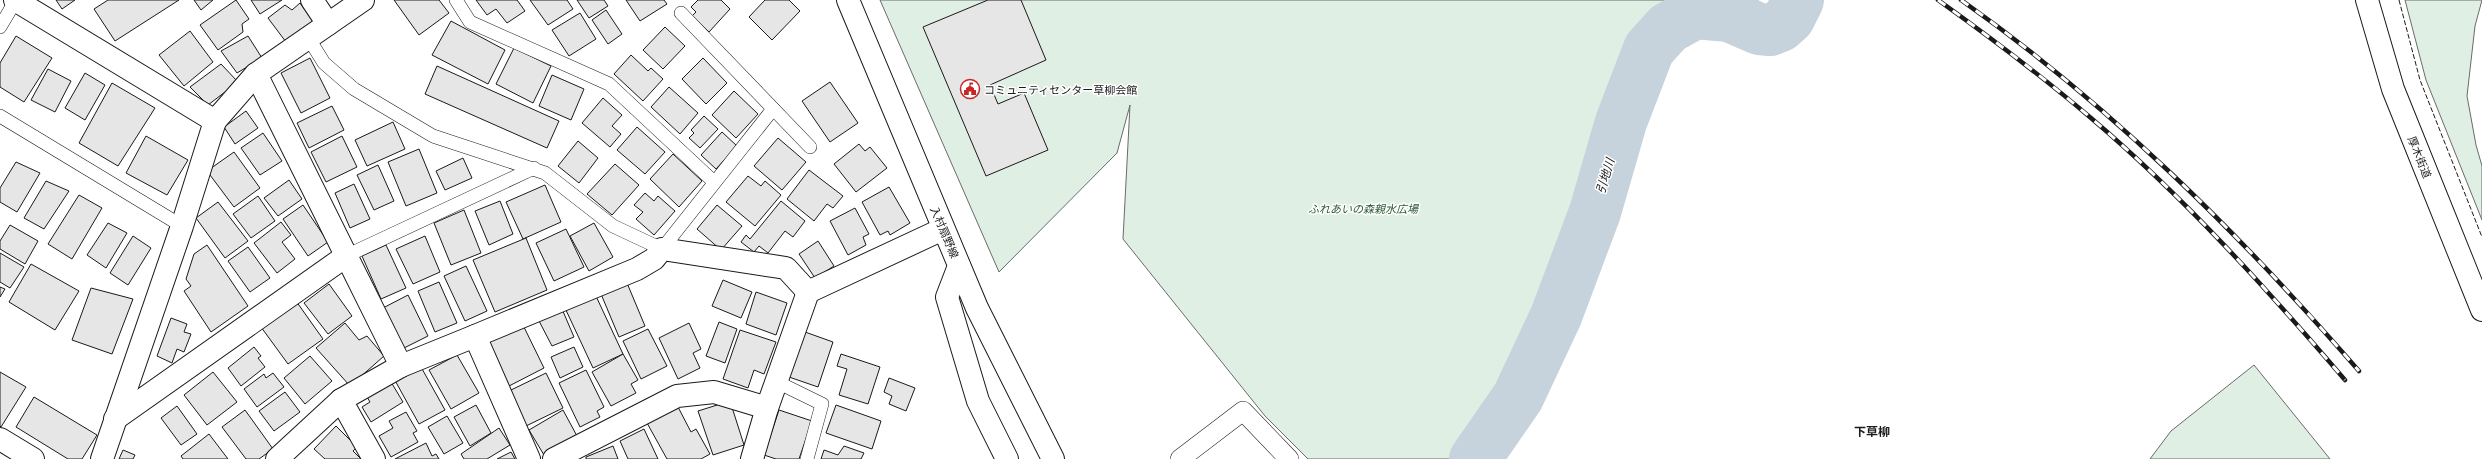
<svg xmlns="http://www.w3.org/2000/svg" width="2482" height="459" font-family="'Noto Serif','Noto Sans JP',serif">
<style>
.green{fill:#e0efe3;stroke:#6a6a6a}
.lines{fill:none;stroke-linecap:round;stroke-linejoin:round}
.river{stroke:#c6d2dc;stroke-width:52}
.building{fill:#e6e6e6;stroke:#1a1a1a}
.service-casing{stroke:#1a1a1a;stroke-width:14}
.pedestrian-casing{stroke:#1a1a1a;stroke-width:20}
.minor-casing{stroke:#1a1a1a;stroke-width:24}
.tertiary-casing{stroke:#1a1a1a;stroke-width:24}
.primary-casing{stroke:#1a1a1a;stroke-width:24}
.service{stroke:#fff;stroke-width:13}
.pedestrian{stroke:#fff;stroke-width:19}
.minor{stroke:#fff;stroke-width:22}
.tertiary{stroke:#fff;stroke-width:22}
.primary{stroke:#fff;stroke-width:22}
.rail-casing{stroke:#1a1a1a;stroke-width:4.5}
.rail{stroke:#fff;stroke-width:3;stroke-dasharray:9;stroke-linecap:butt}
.fence{stroke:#1a1a1a;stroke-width:1;stroke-dasharray:5 2;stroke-linecap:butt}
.labels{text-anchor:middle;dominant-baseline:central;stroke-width:3;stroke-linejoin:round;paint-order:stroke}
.poi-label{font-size:11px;fill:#1a1a1a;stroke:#fff;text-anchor:start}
.street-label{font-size:11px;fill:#1a1a1a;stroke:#fff}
.park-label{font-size:11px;font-style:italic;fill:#2b5a34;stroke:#fff}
.water-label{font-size:12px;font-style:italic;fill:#1a1a1a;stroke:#fff}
.neighbourhood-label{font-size:12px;font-weight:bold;fill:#1a1a1a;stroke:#fff}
</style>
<rect width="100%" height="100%" fill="#fff"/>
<g class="green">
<path d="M880,0h878l-4,7 -68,31 -39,40 -123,276 -70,105h-146l-43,-43 -142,-177 7,-134 -13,48 -118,119z"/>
<path d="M2405,0h77l-7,26 -8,70 9,49 6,21v54l-56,-140z"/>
<path d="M2254,365l76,94h-180l21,-28z"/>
</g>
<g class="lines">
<path class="river" d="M1475,459l43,-62 38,-81 39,-104 26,-90 28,-73 19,-21 27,-15 34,3 30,13 11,1 10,-4 9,-8 9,-18"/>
</g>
<g class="building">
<path d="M56,0h19l-13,9z"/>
<path d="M108,0h71l-64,41 -21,-32z"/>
<path d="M194,0h19l-12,10z"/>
<path d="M236,0l13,19 -7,5 1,8 -25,18 -18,-25z"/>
<path d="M251,0h31l-22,14z"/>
<path d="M394,0h45l10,13 -30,22z"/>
<path d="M476,0h41l8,11 -18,12 -11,-14 -9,6z"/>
<path d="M530,0h37l6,9 -25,16z"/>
<path d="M577,0h27l4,6 -19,12z"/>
<path d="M626,0h38l3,4 -27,17z"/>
<path d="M698,0h23l9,9 -21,23 -17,-16 4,-4 -5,-5z"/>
<path d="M765,0h24l11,11 -28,29 -23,-23z"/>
<path d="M988,0h33l25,60 -56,25 8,19 26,-11 24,57 -62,26 -63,-149z"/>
<path d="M300,3l13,18 -27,21 -18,-24 17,-13 7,5z"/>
<path d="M606,10l16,24 -14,10 -16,-24z"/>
<path d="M580,13l16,26 -27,17 -17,-26z"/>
<path d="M451,21l54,29 -17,34 -56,-29z"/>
<path d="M665,27l20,19 -22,23 -20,-19z"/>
<path d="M190,31l23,31 -29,24 -25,-31z"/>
<path d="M16,36l36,22 -28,44 -24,-15v-24z"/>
<path d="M248,36l14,22 -25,15 -16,-22z"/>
<path d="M514,48l37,18 -18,37 -37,-19z"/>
<path d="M631,55l17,16 3,-3 12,11 -20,22 -29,-27z"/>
<path d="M310,58l20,40 -29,15 -20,-40z"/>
<path d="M703,58l24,25 -21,21 -24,-25z"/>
<path d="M221,64l17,18 -30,23 -18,-18z"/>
<path d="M437,66l122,55 -12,27 -122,-54z"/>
<path d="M48,69l23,12 -16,31 -24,-12z"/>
<path d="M85,73l20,12 -20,35 -20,-12z"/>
<path d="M552,75l32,14 -13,31 -32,-14z"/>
<path d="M830,82l28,41 -28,19 -28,-41z"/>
<path d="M112,83l43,25 -37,58 -39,-23z"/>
<path d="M669,87l29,26 -18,21 -29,-27z"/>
<path d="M734,91l24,23 -22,24 -24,-23z"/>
<path d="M603,98l19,17 -10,11 9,8 -11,13 -28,-24z"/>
<path d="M332,106l12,24 -35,18 -12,-25z"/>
<path d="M246,111l12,17 -23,16 -11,-17z"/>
<path d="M704,116l14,13 -18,19 -11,-10 5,-5 -3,-3z"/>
<path d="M393,122l12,27 -38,17 -12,-26z"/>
<path d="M637,127l28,25 -20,22 -28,-24z"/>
<path d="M722,132l15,14 -21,23 -15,-14z"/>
<path d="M263,133l19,28 -22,14 -19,-27z"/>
<path d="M146,136l42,24 -21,35 -41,-22z"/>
<path d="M342,136l15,31 -31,15 -15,-30z"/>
<path d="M778,138l28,24 -24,28 -28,-24z"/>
<path d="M578,141l20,17 -19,25 -21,-17z"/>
<path d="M859,144l6,7 5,-4 17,21 -31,24 -22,-28z"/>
<path d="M419,149l18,44 -31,13 -18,-44z"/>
<path d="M234,152l26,36 -26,19 -27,-36z"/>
<path d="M673,154l29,27 -23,26 -29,-28z"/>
<path d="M463,158l9,20 -27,12 -9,-19z"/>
<path d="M16,162l24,11 -23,39 -17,-10v-14z"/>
<path d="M615,164l24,21 -27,30 -25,-21z"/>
<path d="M378,165l16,36 -20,9 -17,-35z"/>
<path d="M809,170l34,26 -10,12 -6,-4 -13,17 -27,-22z"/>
<path d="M748,176l13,10 4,-5 16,14 -26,31 -29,-24z"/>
<path d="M289,180l13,19 -24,17 -14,-18z"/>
<path d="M46,181l23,10 -25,38 -20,-11z"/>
<path d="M354,184l16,35 -20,9 -15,-35z"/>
<path d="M545,185l16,37 -38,17 -17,-37z"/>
<path d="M889,187l21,36 -20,12 -2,-4 -8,4 -18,-33z"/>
<path d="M645,193l9,8 4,-5 17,15 -21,24 -18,-16 7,-7 -9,-7z"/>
<path d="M79,195l23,13 -30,51 -24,-15z"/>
<path d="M258,196l17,25 -24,17 -18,-24z"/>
<path d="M500,201l13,33 -24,11 -14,-34z"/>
<path d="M781,201l24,20 -12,16 -8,-6 -17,22 -9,-7 -5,6 -13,-10 5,-7 4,4z"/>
<path d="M218,202l30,39 -23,17 -29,-40z"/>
<path d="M303,205l25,37 -20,14 -25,-37z"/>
<path d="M717,205l25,21 -21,24 -24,-21z"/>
<path d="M855,208l14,26 -6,3 3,8 -18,10 -18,-34z"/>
<path d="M464,210l17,43 -30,12 -17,-42z"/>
<path d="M281,222l10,13 -9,7 13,17 -18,14 -23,-30z"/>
<path d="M108,223l19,10 -21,35 -19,-13z"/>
<path d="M594,223l19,34 -24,14 -19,-35z"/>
<path d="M10,225l28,16 -13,23 -25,-15v-8z"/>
<path d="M566,229l18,38 -30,14 -18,-38z"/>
<path d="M133,236l18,12 -23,37 -18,-12z"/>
<path d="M425,236l15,36 -27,12 -17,-35z"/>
<path d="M526,238l21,52 -52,22 -22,-52z"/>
<path d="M818,241l16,25 -19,12 -16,-24z"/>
<path d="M207,245l41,61 -37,26 -27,-41 7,-5 -5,-7 8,-25z"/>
<path d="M386,245l20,43 -25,11 -19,-43z"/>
<path d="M248,247l22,31 -20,14 -22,-31z"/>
<path d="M0,253l24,14 -14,21 -10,-6z"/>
<path d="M31,264l48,27 -24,39 -46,-28z"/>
<path d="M466,266l21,45 -22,10 -21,-45z"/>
<path d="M723,280l29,12 -11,26 -29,-12z"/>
<path d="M439,282l18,41 -22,9 -17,-41z"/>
<path d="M627,283l18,43 -26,11 -18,-43z"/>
<path d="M329,284l23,32 -24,18 -24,-31z"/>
<path d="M0,287l5,2 -5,8z"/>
<path d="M91,288l42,11 -21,55 -40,-14z"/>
<path d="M756,292l31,11 -11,32 -30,-11z"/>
<path d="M595,294l28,60 -30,14 -28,-60z"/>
<path d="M408,295l20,41 -24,12 -21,-40z"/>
<path d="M296,301l27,38 -35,25 -27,-37z"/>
<path d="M562,309l12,28 -22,9 -14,-27z"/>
<path d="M171,318l16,6 -3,8 7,2 -7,18 -7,-3 -5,14 -15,-7z"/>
<path d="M521,321l23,47 -35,18 -23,-47z"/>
<path d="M719,322l18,7 -12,34 -19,-7z"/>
<path d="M345,323l14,17 8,-4 17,20 -34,30 -34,-38z"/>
<path d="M689,323l12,26 -8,4 7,15 -22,11 -19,-41z"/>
<path d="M648,329l19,37 -26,13 -18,-38z"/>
<path d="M740,330l36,12 -12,32 -10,-4 -6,18 -25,-9z"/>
<path d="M805,332l28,10 -15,45 -29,-10z"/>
<path d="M254,347l7,9 -3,2 7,9 -24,19 -13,-18z"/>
<path d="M574,347l9,20 -23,11 -9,-21z"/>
<path d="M623,354l15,26 -7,4 5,9 -25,13 -19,-34z"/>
<path d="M841,354l39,13 -12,37 -29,-9 8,-26 -10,-3z"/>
<path d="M457,355l22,38 -28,16 -22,-39z"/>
<path d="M310,356l22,25 -27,23 -21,-26z"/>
<path d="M421,367l24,43 -26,14 -27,-49z"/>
<path d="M586,370l18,37 -7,4 3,6 -20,10 -21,-44z"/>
<path d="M0,372l26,15 -25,40 -1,-1z"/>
<path d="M213,372l24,30 -30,23 -23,-30z"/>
<path d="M273,373l11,14 -27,20 -13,-18 20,-15 2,4z"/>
<path d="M546,373l17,35 -37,18 -17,-35z"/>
<path d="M889,378l26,10 -9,23 -17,-7 3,-8 -8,-4z"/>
<path d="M391,382l12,20 -32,20 -9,-15 8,-5 -3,-5z"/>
<path d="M285,392l15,20 -26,19 -15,-20z"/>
<path d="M34,397l63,38 -15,24h-14l-52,-32z"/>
<path d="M730,401l14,44 -31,10 -15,-44z"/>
<path d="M476,405l15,28 -21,13 -16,-29z"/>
<path d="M836,405l45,16 -9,28 -46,-16z"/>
<path d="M177,406l20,28 -16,11 -20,-27z"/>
<path d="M678,407l13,25 5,-3 14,25 -9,5h-34l-20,-36z"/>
<path d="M245,410l28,39 -14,10h-13l-24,-32z"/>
<path d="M563,410l14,26 -33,19 -15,-25z"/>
<path d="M779,410l33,11 -13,38h-23l-12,-4z"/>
<path d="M406,412l11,19 -4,2 5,9 -27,15 -12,-21 14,-8 -4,-7z"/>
<path d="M447,416l16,27 -19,11 -16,-27z"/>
<path d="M336,426l21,21 -4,4 8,8h-36l-11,-10z"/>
<path d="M499,428l11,17 -23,14h-23l-3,-5z"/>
<path d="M644,429l14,30h-30l-8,-18z"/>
<path d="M209,434l19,25h-45l-2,-3z"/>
<path d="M426,443l6,13 4,-2 3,5h-44z"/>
<path d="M613,446l5,13h-32v-2z"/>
<path d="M844,446l20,7 -3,6h-40l3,-9 14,5z"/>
<path d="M123,450l12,5 -2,4h-14z"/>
<path d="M511,452l4,7h-18z"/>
</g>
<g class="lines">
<defs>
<g id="service">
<path d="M456,0l14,22 139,62 105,98"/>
<path d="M681,13l129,134"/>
<path d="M0,27l16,-27"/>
<path d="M309,39l15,24 30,26 79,47 112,37 68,53 49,23 111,-140"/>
<path d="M0,116l182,110"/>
<path d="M346,256l188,-88"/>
<path d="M777,382l45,22 -15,55"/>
</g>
<path id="pedestrian" d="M1180,459l63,-48 46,48"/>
<g id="minor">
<path d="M15,0l200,121"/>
<path d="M312,0l16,24"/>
<path d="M256,74l145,292 -60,34 -64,59"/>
<path d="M959,266l-12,31 31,104 29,58"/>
<path d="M475,336l162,-67 17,-10 8,-10 124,19 22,24"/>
<path d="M401,366l74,-30 54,123"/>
<path d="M341,400l33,59"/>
<path d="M115,419l231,-163"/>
<path d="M0,439l33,20"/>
<path d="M102,459l80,-233 33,-105 41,-47 107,-74"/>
<path d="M554,459l123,-63 37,-4 53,16"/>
<path d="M752,459l15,-51 41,-116 135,-63"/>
</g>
<path id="tertiary" d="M848,0l129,308 76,151"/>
<path id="primary" d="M2367,0l26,89 89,221"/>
</defs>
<use href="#service" class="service-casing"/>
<use href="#pedestrian" class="pedestrian-casing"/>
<use href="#minor" class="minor-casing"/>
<use href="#tertiary" class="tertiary-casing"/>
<use href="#primary" class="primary-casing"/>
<use href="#service" class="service"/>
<use href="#pedestrian" class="pedestrian"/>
<use href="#minor" class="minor"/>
<use href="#tertiary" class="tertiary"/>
<use href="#primary" class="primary"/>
<defs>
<g id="rail">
<path d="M1938,0c53,38 104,76 153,118 93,79 175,170 254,262"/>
<path d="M1961,0c149,105 279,234 398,371"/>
</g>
</defs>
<use href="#rail" class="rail-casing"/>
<use href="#rail" class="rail"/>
<path class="fence" d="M2399,0l21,80 62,157"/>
</g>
<defs>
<symbol id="civic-ring" viewBox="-11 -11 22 22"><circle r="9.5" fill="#fff" stroke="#c62828" stroke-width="1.5"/><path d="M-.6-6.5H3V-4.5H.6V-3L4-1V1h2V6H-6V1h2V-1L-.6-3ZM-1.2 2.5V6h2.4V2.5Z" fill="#c62828"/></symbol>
</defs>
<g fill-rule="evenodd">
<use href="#civic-ring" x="959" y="78" width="22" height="22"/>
</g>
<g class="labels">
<g class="poi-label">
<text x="984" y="89">コミュニティセンター草柳会館</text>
</g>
<g class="street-label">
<text transform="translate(2420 157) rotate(68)">厚木街道</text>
<text transform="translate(945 232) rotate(67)">入村扇野線</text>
</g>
<g class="park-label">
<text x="1363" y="208">ふれあいの森親水広場</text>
</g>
<g class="water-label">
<text transform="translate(1605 176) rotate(-73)">引地川</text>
</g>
<g class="neighbourhood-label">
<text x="1872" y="431">下草柳</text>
</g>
</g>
</svg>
